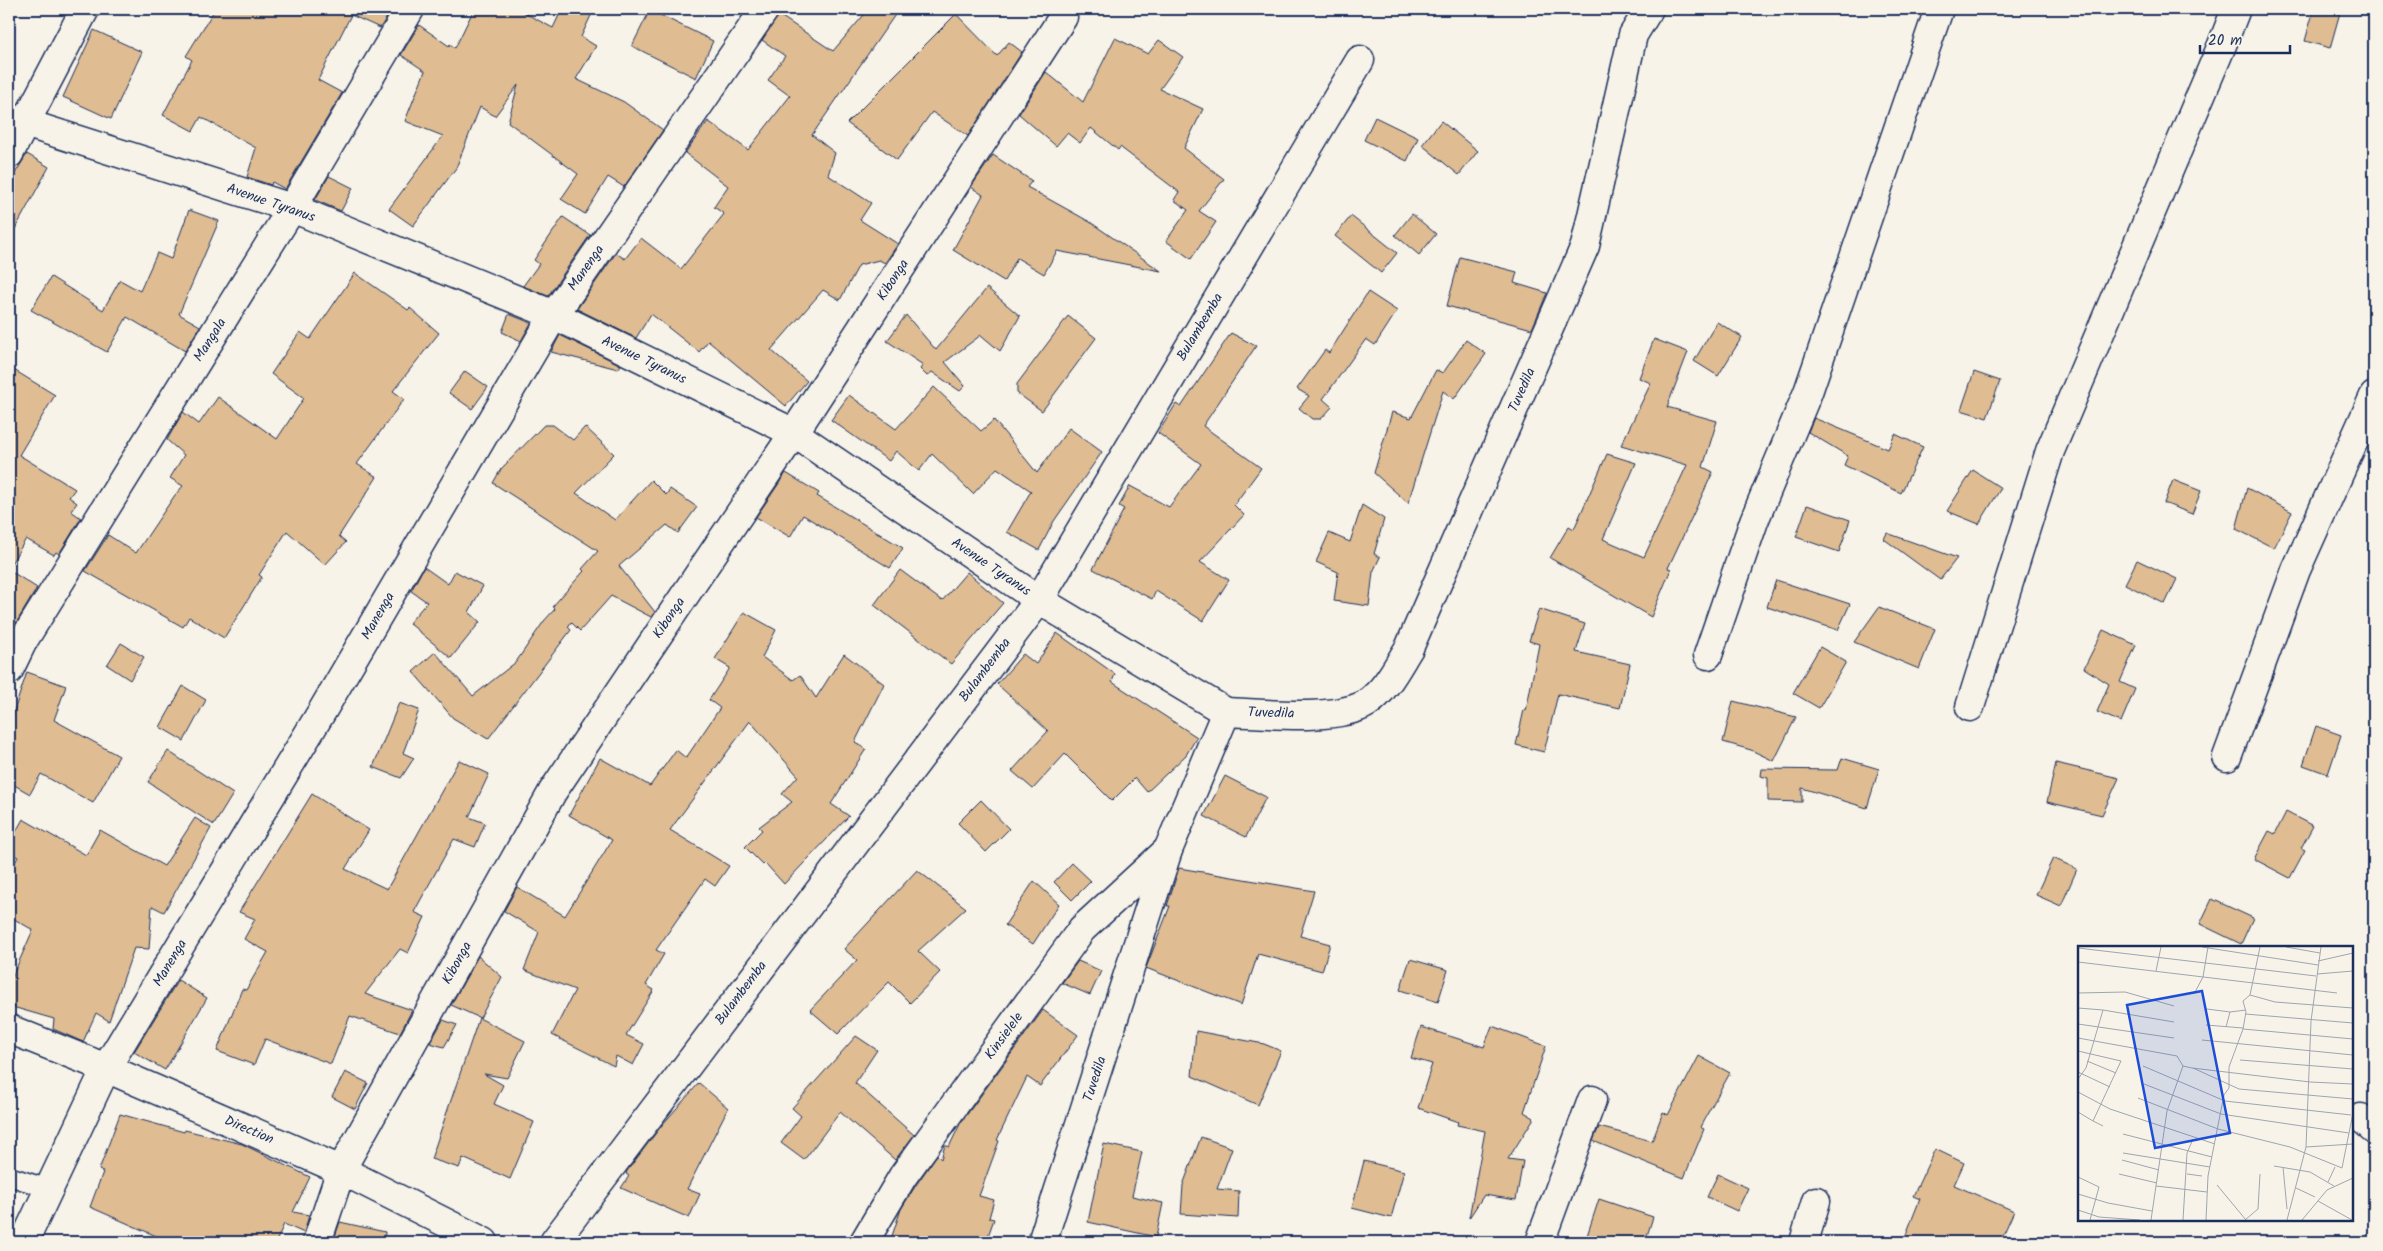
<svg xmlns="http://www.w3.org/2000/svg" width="2383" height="1251" font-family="Kalam,sans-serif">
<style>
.building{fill:#dfbc91;stroke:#1b2f5e}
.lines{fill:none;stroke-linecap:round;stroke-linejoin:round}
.lane-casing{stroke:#1b2f5e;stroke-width:21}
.street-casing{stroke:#1b2f5e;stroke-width:31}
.lane{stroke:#f7f3e8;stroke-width:18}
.street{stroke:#f7f3e8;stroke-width:28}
.labels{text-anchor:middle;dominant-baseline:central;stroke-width:4;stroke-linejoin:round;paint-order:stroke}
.street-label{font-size:14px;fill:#1b2f5e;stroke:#f7f3e8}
.inset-road{fill:none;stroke:#9fa5b1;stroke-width:1}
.view{fill:#1d4ed8;fill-opacity:0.15;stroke:#1d4ed8;stroke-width:2.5}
.inset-edge{fill:none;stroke:#1b2f5e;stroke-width:2.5}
</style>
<rect width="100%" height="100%" fill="#f7f3e8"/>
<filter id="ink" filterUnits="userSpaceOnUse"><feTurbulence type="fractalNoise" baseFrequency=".02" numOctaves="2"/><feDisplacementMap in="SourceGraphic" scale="10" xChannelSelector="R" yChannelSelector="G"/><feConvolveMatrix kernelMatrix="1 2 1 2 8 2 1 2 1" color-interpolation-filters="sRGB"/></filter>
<g filter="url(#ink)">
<g class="building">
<path d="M215,9h177l-12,19 -29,-13 -33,65 24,13 -57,96 -13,-7 -1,3 -24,-8 9,-29 -55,-31 -8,14 -30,-16 29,-55 -6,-4z"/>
<path d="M474,9h43l36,19 9,-19h32l-13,28 15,9 -20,33 48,23 39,28 -39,57 -16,-10 -23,37 -24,-15 17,-25 -70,-52 10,-37 -23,31 -15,-9 -24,61 -43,58 -24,-17 54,-73 -38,-15 20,-50 -24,-16 18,-30 30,21 1,-2 5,4z"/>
<path d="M869,9h30l-87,126 23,18 -7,22 43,28 -11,17 38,24 -13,19 -6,-3 -20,5 -19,35 -17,-10 -52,60 36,31 -21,25 -78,-65 -9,11 -48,-38 -15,24 -59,-29 39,-56 9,6 16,-21 40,31 43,-55 -10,-7 14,-21 -43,-33 23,-32 40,29 42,-54 -22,-16 17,-24 -23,-16 17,-25 54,36z"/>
<path d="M2314,9h27l-11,39 -25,-7z"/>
<path d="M650,10l63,31 -17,37 -64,-32z"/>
<path d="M956,14l41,42 12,-14 13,10 -54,84 -36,-24 -35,48 -50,-37z"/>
<path d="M94,30l48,22 -31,67 -48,-22z"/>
<path d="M1115,38l33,16 11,-14 24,17 -23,32 43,20 -19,39 40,31 -25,32 17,11 -25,37 -25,-18 22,-31 -14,-10 5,-8 -59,-45 -2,3 -27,-22 -11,15 -13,-10 -11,13 -37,-32 27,-42 37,30z"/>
<path d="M1375,117l43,21 -11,23 -43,-21z"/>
<path d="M1441,121l37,30 -19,24 -37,-30z"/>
<path d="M27,154l22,13 -40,73v-57z"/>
<path d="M993,155l39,26 -5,6 63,35 71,49 -104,-20 -13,23 -27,-16 -13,23 -51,-31 30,-55 -12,-8z"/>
<path d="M329,176l24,12 -12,23 -26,-11z"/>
<path d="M189,210l30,11 -40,93 21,12 -15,25 -58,-34 -20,35 -76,-42 20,-33 52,33 17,-30 20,11 17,-38 14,6z"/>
<path d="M1412,214l24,20 -17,21 -24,-20z"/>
<path d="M1351,216l46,37 -16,20 -46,-37z"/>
<path d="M563,217l27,18 -42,61 -25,-10 16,-22 -5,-4z"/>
<path d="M1460,257l57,15 -3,11 33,10 -15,36 -85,-23z"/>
<path d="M355,273l53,37 2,-2 29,25 -46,58 11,8 -47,65 20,13 -38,59 7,6 -21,23 -38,-34 -28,44 3,2 -38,61 -35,-21 -6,10 -98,-56 23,-36 28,18 39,-58 8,-9 -13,-8 14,-23 -17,-15 16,-28 16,12 19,-27 59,42 27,-41 -33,-24 29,-42 10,7z"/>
<path d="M987,288l33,28 -20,35 -19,-16 -36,27 20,24 -5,5 -28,-19 -5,4 -7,-7 3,-4 -36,-24 19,-26 30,35z"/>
<path d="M1368,292l29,19 -22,34 -9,-6 -43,60 9,8 -11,12h-9l-13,-11 10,-12 -12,-7 28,-39 4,3z"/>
<path d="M509,314l22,9 -10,18 -19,-9z"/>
<path d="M1068,316l28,22 -54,73 -25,-18v-9z"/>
<path d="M1717,322l25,15 -24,39 -24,-15z"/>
<path d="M1231,333l25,13 -53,80 58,42 -27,37 10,10 -44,47 29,18 -26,41 -47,-30 -4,8 -59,-30 31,-60 -5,-3 11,-20 39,21 32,-43 -43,-31 18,-29 5,3z"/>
<path d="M560,335l61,30 -3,4 -67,-17z"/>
<path d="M1654,339l34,13 -21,55 50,14 -14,46 10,5 -45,96 3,1 -20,48 -101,-59 19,-32 5,3 33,-75 29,9 -33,76 41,18 43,-92 -66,-20 30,-62 -12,-5z"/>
<path d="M1466,340l20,14 -32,45 -11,-8 -35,112 -34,-30 18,-61 19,6 25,-48 7,3z"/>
<path d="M9,367l46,28 -36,60 56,34 -6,8 8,6 -6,8 10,7 -22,36 -3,-2 -2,3 -28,-16 -17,28z"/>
<path d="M465,371l23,16 -16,22 -23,-16z"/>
<path d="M1974,372l26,9 -13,37 -26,-8z"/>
<path d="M934,387l47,44 13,-11 43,53 32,-45 33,24 -48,69 -15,29 -32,-18 24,-41 -34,-23 -24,26 -41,-40 -13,17 -23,-20 -7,10 -58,-41 18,-25 47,34z"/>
<path d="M1814,418l74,31 7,-15 28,13 -22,46 -57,-28 4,-9 -40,-24z"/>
<path d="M544,425h9l20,15 12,-13 29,27 -38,39 39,27 36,-40 15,15 4,-6 27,18 -19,26 -11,-8 -48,41 36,46 -4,5 -40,-21 -31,35 -9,-9 -3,5 3,3 -83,109 -35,-21 -40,-46 22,-20 38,44 43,-34 28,-41 11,-12 -2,-3 31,-35 -2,-2 16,-18 -105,-68 8,-14z"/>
<path d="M1973,470l28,18 -22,36 -32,-13z"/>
<path d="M786,473l33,20 -2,3 86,52 -13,20 -87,-53 -13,22 -34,-20z"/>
<path d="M2173,480l28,11 -9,23 -28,-11z"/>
<path d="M2247,488l45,24 -18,36 -38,-19z"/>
<path d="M1362,505l22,14 -10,35 6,3 -7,15 -4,34 -35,-5 4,-29 -22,-10 13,-29 21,9z"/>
<path d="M1807,505l43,15 -11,32 -43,-15z"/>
<path d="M1887,533l70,25 -17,22 -56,-41z"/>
<path d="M2137,560l40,19 -12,25 -40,-20z"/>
<path d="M424,567l24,17 7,-13 28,15 -14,26 11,10 -29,36 -42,-35 18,-21 -16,-11z"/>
<path d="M9,570l28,18 -28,47z"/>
<path d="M900,570l42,31 25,-29 36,31 -52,61 -77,-59z"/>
<path d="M1776,580l74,24 -12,26 -71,-23z"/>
<path d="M1879,607l56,22 -16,40 -65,-27z"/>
<path d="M1539,609l46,15 -9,28 54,12 -10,44 -62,-14 -14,58 -28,-7 8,-35 2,1 13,-67 -10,-3z"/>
<path d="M744,612l32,18 -14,27 31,23 7,-5 16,23 28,-44 40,30 -29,58 11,7 -35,55 18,12 -65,68 -19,-21 -2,2 -18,-18 17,-17 -3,-3 33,-25 -10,-8 16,-18 -48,-55 -80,109 59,36 -14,20 -10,-7 -49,71 8,4 -18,31 8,5 -28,45 18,9 -11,21 -17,-9 -2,10 -62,-31 23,-45 -51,-20 15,-38 -35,-21 13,-24 48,29 47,-76 -43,-25 31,-57 50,28 26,-36 10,8 34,-50 -11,-8 21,-32 -15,-9z"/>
<path d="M2103,630l33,15 -16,37 15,7 -14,33 -24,-10 12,-28 -25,-16z"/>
<path d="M1057,633l58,41 -3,8 85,55 -11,18 -39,37 -12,-14 -23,23 -47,-47 -32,35 -21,-18 36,-40 -51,-47 26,-30 13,10z"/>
<path d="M121,643l23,14 -14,23 -23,-15z"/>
<path d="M1820,647l26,15 -27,46 -26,-15z"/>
<path d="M27,672l39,14 -12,34 65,36 -26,47 -52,-29 -11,20 -21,-12v-56z"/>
<path d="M183,686l23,14 -22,41 -24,-14z"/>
<path d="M1733,701l63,16 -22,44 -23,-11 -28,-8z"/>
<path d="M399,703l20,7 -16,43 11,5 -13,20 -28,-11z"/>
<path d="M2316,726l25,9 -13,39 -25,-9z"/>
<path d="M168,751l65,43 -19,31 -66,-43z"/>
<path d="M1842,758l37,11 -12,39 -65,-20v14l-34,-1v-23l-7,-2 1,-7 76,1z"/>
<path d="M459,760l30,14 -20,43 16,6 -10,24 -21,-8 -40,73 11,5 -17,36 -8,-4 -35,45 47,16 -12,23 -50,-17 -19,48 -66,-25 -11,26 -37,-14 25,-62 4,1 22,-38 -24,-13 11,-20 -16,-7 73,-118 57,36 -24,39 42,20z"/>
<path d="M2056,763l63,15 -17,37 -55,-13z"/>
<path d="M1225,776l41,21 -20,40 -42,-21z"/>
<path d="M981,800l28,29 -23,23 -28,-29z"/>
<path d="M2286,812l27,14 -12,22 4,2 -15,28 -36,-19 15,-28 6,3z"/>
<path d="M195,818l16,10 -47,84 -12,-6 -3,43 -15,-1 -25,73 -13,-8 -13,29 -30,-13 1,-10 -45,-13v-22l24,-54 -24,-14v-43l9,-16 -9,-5v-8l14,-25 63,36 14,-25 64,36z"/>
<path d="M2053,858l24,11 -16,37 -25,-11z"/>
<path d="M1072,863l19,18 -19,19 -18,-18z"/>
<path d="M1179,868l135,23 -14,45 30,8 -8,27 -64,-17 -17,51 -95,-37 24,-62h-3z"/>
<path d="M917,870l49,38 -48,43 22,21 -30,31 -21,-21 -51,52 -28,-24 47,-50 -13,-11z"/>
<path d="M1034,881l25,23 -26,40 -28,-19z"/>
<path d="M2212,899l41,19 -12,26 -41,-20z"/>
<path d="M478,956l24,21 -22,41 -29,-13z"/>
<path d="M1410,959l38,11 -10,32 -38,-12z"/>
<path d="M1078,961l23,10 -11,24 -28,-12z"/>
<path d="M178,980l29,18 -42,72 -31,-18z"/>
<path d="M1043,1010l35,25 -38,51 -13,-9 -30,63 2,1 -20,55 15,4 -5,18 5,1 -8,23h-96l11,-33 15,-24 21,-30 4,4 4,-14 4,2 11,-23z"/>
<path d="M479,1018l46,23 -18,37 -23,-4 19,11 -9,19 40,18 -24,57 -47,-21 -4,10 -28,-9z"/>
<path d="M443,1020l14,5 -13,22 -14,-4z"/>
<path d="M1492,1026l54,20 -22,66 10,6 -26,41 15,2 -7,39 -32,-5 -15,23 16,-87 -28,-6 1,-3 -40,-14 14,-44 -21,-6 10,-31 63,20z"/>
<path d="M1196,1031l68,13 17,7 -23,54 -66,-29z"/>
<path d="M856,1036l21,14 -22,33 59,52 -19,25 -55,-48 -36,48 -23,-17 20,-27 -9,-8z"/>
<path d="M1699,1056l31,17 -30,54 4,2 -20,49 -91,-37 6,-14 53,14 11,-29 5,3z"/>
<path d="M345,1072l23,11 -13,26 -23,-12z"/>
<path d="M699,1083l29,25 -41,81 13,5 -11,24 -68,-30 8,-12 -3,-2 1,-3 35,-46z"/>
<path d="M120,1114l64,18 1,-2 57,14 68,33 -17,35 16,3 -5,18 -20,-9 -8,18h-106l-80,-35 13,-35 -4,-2z"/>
<path d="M1201,1137l31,11 -15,41 22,2 -1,27 -57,-4 2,-29z"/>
<path d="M1104,1144l38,8 -10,44 31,7 -7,34 -68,-15z"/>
<path d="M1935,1149l29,14 -10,22 60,26 -14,31h-97l17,-43 -7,-3z"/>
<path d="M1364,1161l40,10 -13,47 -39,-10z"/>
<path d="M1718,1174l30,14 -11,23 -30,-14z"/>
<path d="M1599,1199l54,18 -8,25h-60z"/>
<path d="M340,1222l45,10 -1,10h-51z"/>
</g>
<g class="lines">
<defs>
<path id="lane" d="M9,1176l40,13"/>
<g id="street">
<path d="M9,118l283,90 262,107 240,118 245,167 187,112"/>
<path d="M9,154l76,-145"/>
<path d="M1708,655l46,-134 54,-129 131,-383"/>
<path d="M9,670l14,-29 269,-433 118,-199"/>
<path d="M1970,707l80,-256 172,-406 14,-36"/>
<path d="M2227,757l69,-187 78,-174"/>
<path d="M9,1029l97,39 235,102 143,72"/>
<path d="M2361,1118l13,11"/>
<path d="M24,1242l82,-174 215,-355 233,-398 211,-306"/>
<path d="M317,1242l24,-72 212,-379 241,-358 269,-416"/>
<path d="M554,1242l485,-642 321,-540"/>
<path d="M864,1242l39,-66 179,-247 86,-79"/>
<path d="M1042,1242l126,-392 58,-138c36,1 111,10 141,-9 19,-13 30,-36 42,-55l176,-402 48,-211 16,-26"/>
<path d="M1540,1242l52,-142"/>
<path d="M1804,1242l12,-41"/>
</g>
</defs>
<use href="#lane" class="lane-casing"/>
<use href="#street" class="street-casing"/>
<use href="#lane" class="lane"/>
<use href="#street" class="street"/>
</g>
</g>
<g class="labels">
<g class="street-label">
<text transform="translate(271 203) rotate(19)">Avenue Tyranus</text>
<text transform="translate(586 268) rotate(-55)">Manenga</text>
<text transform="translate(893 280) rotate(-57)">Kibonga</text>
<text transform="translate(1200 327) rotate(-59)">Bulambemba</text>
<text transform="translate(210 340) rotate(-58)">Mangala</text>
<text transform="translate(644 360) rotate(26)">Avenue Tyranus</text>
<text transform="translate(1522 390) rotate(-66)">Tuvedila</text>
<text transform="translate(991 567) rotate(34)">Avenue Tyranus</text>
<text transform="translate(378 616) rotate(-60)">Manenga</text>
<text transform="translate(669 618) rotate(-56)">Kibonga</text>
<text transform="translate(985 670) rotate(-53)">Bulambemba</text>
<text transform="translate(1271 713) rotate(2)">Tuvedila</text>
<text transform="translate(170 963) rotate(-59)">Manenga</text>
<text transform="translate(457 963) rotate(-61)">Kibonga</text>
<text transform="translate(741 993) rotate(-53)">Bulambemba</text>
<text transform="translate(1004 1036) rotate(-54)">Kinsielele</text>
<text transform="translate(1095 1079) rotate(-72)">Tuvedila</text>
<text transform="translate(249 1130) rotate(23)">Direction</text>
</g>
</g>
<g transform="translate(2078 946)">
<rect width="275" height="275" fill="#f7f3e8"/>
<path class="inset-road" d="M124,1l116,18M208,1l34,6M0,2l238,28M240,15l35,-8M0,16l259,31M78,25l5,-24M239,28l36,-3M0,47l47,-1 49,14M116,48l9,-17 5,-30M172,49l25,7 78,6M172,49l10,-48M0,62l25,2 -17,58 -8,11M129,63l23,3 -4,15M25,64l71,12M152,66l16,-2M167,68l108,9M0,78l96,14M128,79l37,3M165,83l110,10M0,92l99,18 6,10 9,2 118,14 43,2M124,94l151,15M0,105l43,10 -28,60 10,5M162,114l113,9M9,115l29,12M65,120l82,35 126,14M115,122l46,21 114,10M0,126l32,15M66,138l77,30 128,19M0,146l32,17 105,35M60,152l80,31 72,18 52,21 11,-55M0,166l15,9M45,188l89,23M228,201l47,-3M45,207l87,14M44,214l37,10M196,220l36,6 24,14M205,221l4,42M41,228l38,9M109,228l15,2M0,231l21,10 -9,33M250,236l7,-15M139,239l29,35M78,240l51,6M218,242l19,9M0,248l30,9 44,8M240,255l34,19M0,264l21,7 41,3M73,274l16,-109 16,-45M105,274l4,-67 6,-14M128,274l2,-44 16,-81 5,-7v-21l14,-38 3,-17 -3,-11 7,-6M167,274l13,-11 2,-35M209,274l19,-73 5,-126 10,-74M224,274l25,-30 26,-12"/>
<path class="view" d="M124,45l28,142 -75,15 -28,-143z"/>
<rect width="275" height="275" class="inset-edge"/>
</g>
<rect width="2383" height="1251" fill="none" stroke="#f7f3e8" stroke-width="30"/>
<rect x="15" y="15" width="2353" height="1221" fill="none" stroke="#1b2f5e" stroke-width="2" filter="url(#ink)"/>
<path d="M2200 45v8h90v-8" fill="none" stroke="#1b2f5e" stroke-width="2.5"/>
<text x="2208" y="45" font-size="15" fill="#1b2f5e" stroke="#f7f3e8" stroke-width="4" paint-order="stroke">20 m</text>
</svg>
